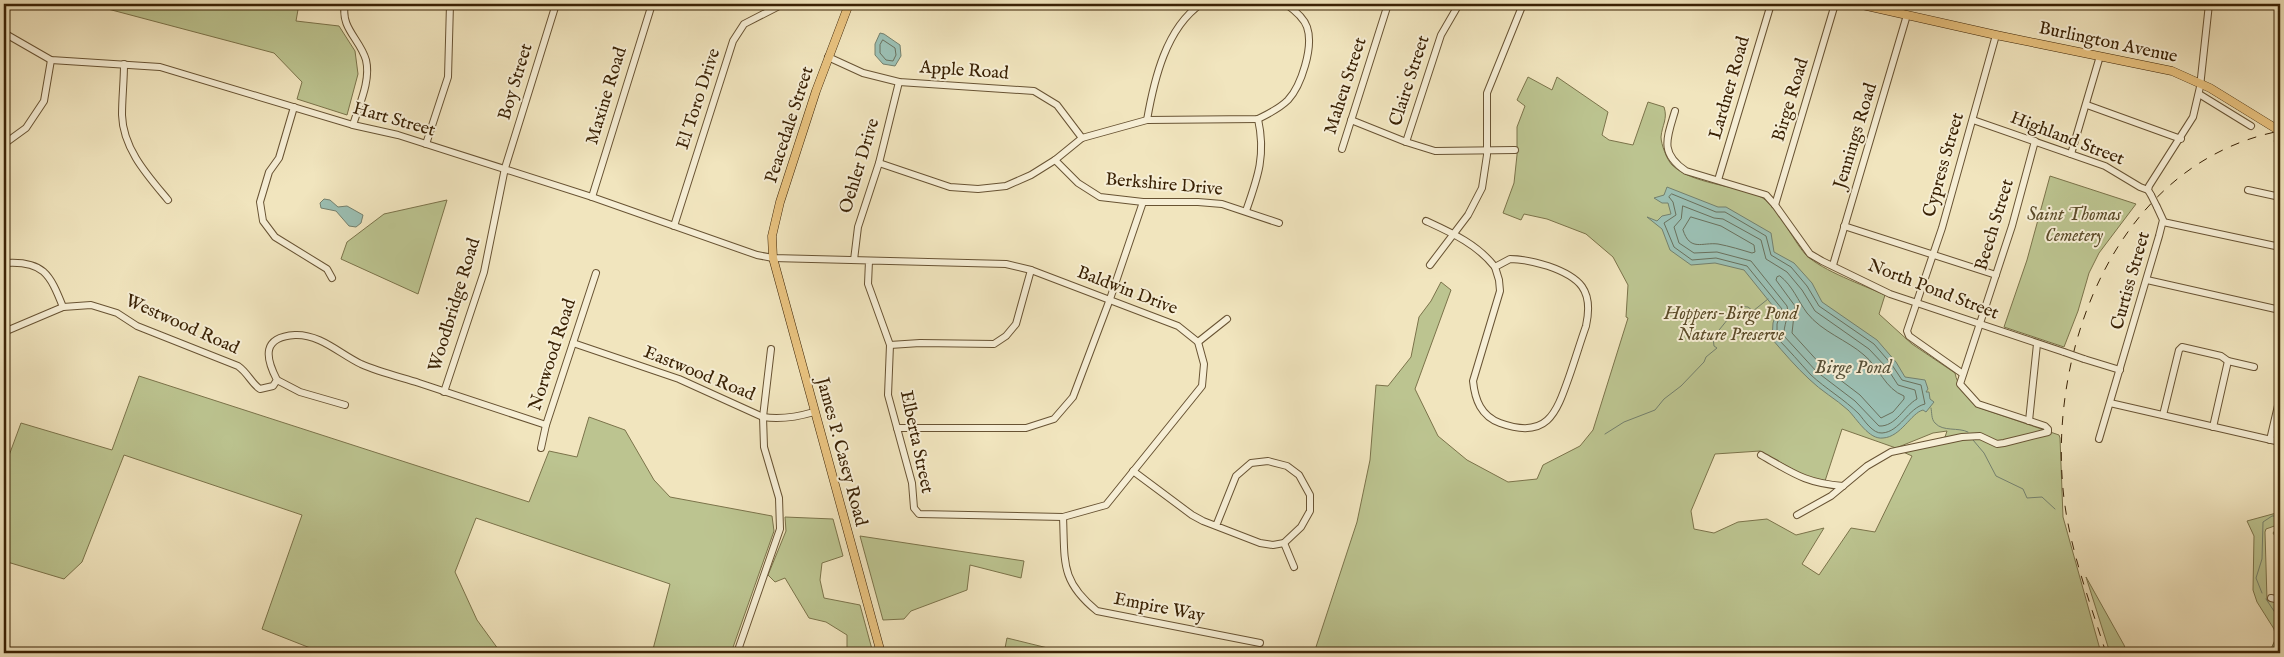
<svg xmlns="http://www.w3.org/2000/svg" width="2284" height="657" font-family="'IM FELL English',serif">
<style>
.green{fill:#bcc490;stroke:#7b734a;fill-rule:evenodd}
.water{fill:#9bbfb3;stroke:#74806d}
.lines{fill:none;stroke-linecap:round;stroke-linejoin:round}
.shore{stroke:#6a705c;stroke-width:1}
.stream{stroke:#74806d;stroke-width:1}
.minor-casing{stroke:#685333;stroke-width:8}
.major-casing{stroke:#3a2205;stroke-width:9}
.minor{stroke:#f6eed5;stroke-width:6}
.major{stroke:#e8c27f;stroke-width:8}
.rail{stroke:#3a2205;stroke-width:1;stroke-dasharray:9 9;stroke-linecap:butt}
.minor-bridge-casing{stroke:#685333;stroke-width:8;stroke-linecap:butt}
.major-bridge-casing{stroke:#3a2205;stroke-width:9;stroke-linecap:butt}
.minor-bridge{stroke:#f6eed5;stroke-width:6}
.major-bridge{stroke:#e8c27f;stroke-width:8}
.labels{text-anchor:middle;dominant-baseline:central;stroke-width:4;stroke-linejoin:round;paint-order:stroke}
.street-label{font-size:18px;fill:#3a2205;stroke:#f6eed5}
.park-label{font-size:18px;font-style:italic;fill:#5a4a28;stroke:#f6eed5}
.water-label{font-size:19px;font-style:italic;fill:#575139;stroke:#f6eed5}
</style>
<rect width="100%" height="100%" fill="#f1e5be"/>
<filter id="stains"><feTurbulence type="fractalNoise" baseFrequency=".004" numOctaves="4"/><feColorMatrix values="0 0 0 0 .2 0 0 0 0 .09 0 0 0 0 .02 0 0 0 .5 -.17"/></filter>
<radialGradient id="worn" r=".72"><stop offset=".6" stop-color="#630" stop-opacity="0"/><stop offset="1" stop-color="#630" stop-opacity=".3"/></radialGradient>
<g class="green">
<path d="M89,4h210l-3,17 43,5 16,25 3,23 -11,41 -50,-16 5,-17 -28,-29z"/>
<path d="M1528,77l24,13 5,-13 51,35 -6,23 7,5 24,5 15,-43 16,5c4,12 -2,18 -3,30 0,7 6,23 11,28 20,19 62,20 87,31 17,7 34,45 47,59 17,16 57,30 79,40l-6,19 33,30 43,29c2,12 13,25 22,34l82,28 1,3 3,79 38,136h-787l43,-131 13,-62 6,-75 12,1 23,-29 8,-40 12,-16 10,-19 10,8 -36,99 23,47 29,24 41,22 29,-3 6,-14 37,-19 13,-16 35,-112 -2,-1 2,-32 -15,-28 -27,-23 -39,-15 -23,-5 -3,6 -18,-7 11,-30 3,-28v-28l8,-21 -8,-6zM1842,429l54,19 37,-15 14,-2 -2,6 -44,14 11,5 -37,76 -24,-4 -32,47 -17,-11 22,-36 -28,7 -29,-16 -29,3 -24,11 -20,-4 -3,-18 24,-57 45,-3 59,33 6,-3z"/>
<path d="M2050,176l86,28 -37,49 -10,20 -11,38 -14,36 -60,-20 23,-67z"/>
<path d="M447,200l-29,94 -77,-35 6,-17 37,-28z"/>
<path d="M139,376l390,126 20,-51 28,6 12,-40 36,13 29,50 16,17 102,19 2,15 -43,122h-79l18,-69 -194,-66 -21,54 22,48 24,33h-178l-61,-24 40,-114 -178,-60 -42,107 -18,17 -60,-18v-19l2,-10 -2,-2v-61l17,-46 91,27z"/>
<path d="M2280,512v32l-7,-11 7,-9 -14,5 -1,3 2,68 13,3v50h-11l7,-15 -2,-9 -17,-27 -4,-12 1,-54 -7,-15z"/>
<path d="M785,517l48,2 10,37 -21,7 -2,17 4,18 36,7 13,48h-26v-18l-21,-13 -17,-4 -24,-40 -10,4 -7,-7 18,-44z"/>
<path d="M860,536l164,25 -3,17 -51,-13 -3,25 -56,21 -7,8 -21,1z"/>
<path d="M2086,577l38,68 3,8h-17z"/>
<path d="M1007,638l61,15h-64z"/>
</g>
<g class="water">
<path d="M880,33l4,1 16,11 1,11 -6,10 -12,-2 -8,-9v-11z"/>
<path d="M1667,187l51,20h8l45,26 3,19 20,11 18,20 10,19 55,38 19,22 9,15 20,3 3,9 -2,3h3l1,7 4,3 -8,10 -3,-2c-12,3 -22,27 -40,28 -14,2 -26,-19 -35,-28 -12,-11 -27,-19 -39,-31 -13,-12 -25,-26 -37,-40l1,-16 4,-12 -33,-41 -29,-7 -24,2 -21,-15 -8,-21 -15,-12 10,4 5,-5 9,-2 -3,-11h-6l-8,-5 10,-3z"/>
<path d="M324,199l6,1 8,7 9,-1 16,9 -2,8 -5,4 -7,-1 -13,-15 -15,-3 -1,-5z"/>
</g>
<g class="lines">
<g class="shore">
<path d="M883,40l12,8 1,7 -3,6 -7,-1 -6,-7v-8z"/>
<path d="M1672,194l44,18h9l41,24 5,19 20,12 16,19 12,20 55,38 18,21 10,15 19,5 4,19c-17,4 -25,28 -43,29 -9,1 -18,-13 -23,-19 -15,-15 -33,-25 -48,-39 -11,-12 -22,-25 -34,-37v-14l5,-15 -35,-43 -31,-8 -24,2 -18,-13 -10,-24 12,-8 -3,-13 -4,-5z"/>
<path d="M1683,206l31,12 9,1 38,21 5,19 21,13 15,18 13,21 54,38 18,19 11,17 17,5 2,9c-13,7 -21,28 -38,27l-24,-25 -38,-29 -33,-36c-1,-11 6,-20 3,-30l-36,-45 -34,-9 -23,1 -15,-10 -5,-16 7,-8z"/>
<path d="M1691,217l30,9 33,19 1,7 -3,1c-10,-3 -23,-7 -34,-9 -16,-2 -28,8 -35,-14z"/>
<path d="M1780,276c13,10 18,25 27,37 15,19 40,27 57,42 15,12 21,34 40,41v3l-11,13 -12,6 -21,-23 -38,-29 -30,-33 3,-27 -19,-26 1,-3z"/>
</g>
<g class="stream">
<path d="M1931,408c1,4 0,11 4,15 8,9 23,4 33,9"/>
<path d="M1605,434l19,-12 31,-12 9,-11 17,-13 23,-24 2,-5 11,-9 -3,-2 -1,-9c8,-9 17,-20 24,-31l11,1 5,4 15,-12"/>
<path d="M1973,440l11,13 12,23 27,13 4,9 15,-1 13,12"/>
<path d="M2262,593l-6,-15 6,-19 1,-37 9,-6h8"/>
<path d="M2266,599l14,21"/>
<path d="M2277,653l3,-8"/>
</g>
<defs>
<g id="minor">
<path d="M345,4c-5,24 15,35 21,56 5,21 -7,45 -13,65"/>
<path d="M4,33l47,27 109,7 193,58 45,10 194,62 165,58 16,3 233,6 25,6 147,56 20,16 6,22 -2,22 -96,119 -43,12 -144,-3 -5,-6 -2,-25 -24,-88 2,-50 -22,-61 1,-23"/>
<path d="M828,57l35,16 36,9 135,9 23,14 25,33"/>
<path d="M124,64c0,17 -2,34 -2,51 1,34 26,61 46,85"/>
<path d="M2199,94l52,32"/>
<path d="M2087,105l94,34"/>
<path d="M294,107l-15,51 -10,14 -9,30 3,19 12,16 52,32 5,9"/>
<path d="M1675,111c-8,27 -16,42 11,60l80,24 9,10 35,49 12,7 68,33 174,58"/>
<path d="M1147,120c7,-40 19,-92 54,-116"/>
<path d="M1351,120l55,22 29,9 80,-1"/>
<path d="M1973,120l132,46 35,21 8,3"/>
<path d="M2278,141l2,2"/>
<path d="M1406,142l35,-107 18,-31"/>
<path d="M4,144l22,-16 18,-27 7,-41"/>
<path d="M426,144l22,-67 2,-73"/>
<path d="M1342,149l46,-145"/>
<path d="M2071,154l29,-98"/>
<path d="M1055,160l23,23 22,14 43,5h55l24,2 57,19"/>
<path d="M879,163l71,24 28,2 28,-3 25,-11 24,-15 27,-22 65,-18 111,-1c10,-5 21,-10 30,-19 13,-14 26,-53 19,-73 -3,-9 -14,-18 -21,-23"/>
<path d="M1718,180l53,-176"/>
<path d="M2248,190l32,7"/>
<path d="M2151,195l-3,-5 1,-4 44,-69 7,-30 9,-83"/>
<path d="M592,197l60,-193"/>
<path d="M1775,205l60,-201"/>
<path d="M1246,211c12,-34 20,-56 12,-92"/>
<path d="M1426,221c26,12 51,23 69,46"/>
<path d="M2163,222l117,25"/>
<path d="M674,226l59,-185 11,-17 39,-20"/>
<path d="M1844,226l152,49"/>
<path d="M1510,259c14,0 25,3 38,7 32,11 46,24 38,60 -6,17 -11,34 -17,51 -13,37 -22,63 -69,46 -19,-7 -25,-23 -27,-42l27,-90 -1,-11 -4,-13z"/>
<path d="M854,260l4,-33 21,-64 20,-81"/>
<path d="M4,263c39,-3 46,11 59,44"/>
<path d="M1430,265l38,-50 14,-27 5,-33v-62l36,-89"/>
<path d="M1833,265l74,-250"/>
<path d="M2147,280l133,30"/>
<path d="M4,332l59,-25 28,-2 26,8 20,13 101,40c10,7 13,17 22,23l13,-3 4,-6c-12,-23 -15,-43 18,-45 25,-1 45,19 66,29 18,8 39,13 58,19 42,14 84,28 127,42"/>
<path d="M1198,342l29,-23"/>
<path d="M573,343l106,36 84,38c18,3 34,0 51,-5"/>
<path d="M890,345l30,-2 74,1 12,-8 10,-12 15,-54"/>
<path d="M2084,359l36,11"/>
<path d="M1963,374l-54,-38 -2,-5 35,-103 54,-193"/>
<path d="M277,380l23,12 45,13"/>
<path d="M444,392l40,-120 21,-104 51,-164"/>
<path d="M2110,403l170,39"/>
<path d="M2163,415l16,-65 3,-3 39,9 7,5 26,6"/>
<path d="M2029,421l8,-77"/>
<path d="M2213,427l15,-66"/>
<path d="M897,428h129l28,-9 19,-22 37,-98 33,-97"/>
<path d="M2099,439l60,-203 4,-16 -6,-13"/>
<path d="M2270,440l10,-43"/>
<path d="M541,448l5,-23 50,-152"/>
<path d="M1761,455c32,18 44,28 82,31"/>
<path d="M1133,471l59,44 11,6 13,5 44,17 13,2 11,-2 17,-16 9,-16v-16l-11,-20 -12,-9 -19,-5 -17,2 -15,13 -20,50"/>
<path d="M1797,515l34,-19 36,-30 24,-14 71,-15 18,-1 17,8 7,-1 44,-11v-3l-3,-3 -67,-22 -18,-20 52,-158 23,-85"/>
<path d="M1063,517c2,45 -3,64 34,94l163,32"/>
<path d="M1284,543l10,24"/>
<path d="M2271,598l9,2"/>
<path d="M737,653l43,-124 -1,-31 -15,-51 -1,-30 8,-68"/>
</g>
<g id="major">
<path d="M849,4l-33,87 -36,111 -8,34 1,22 108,395"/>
<path d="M1858,4l138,31 176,36 38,17 65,40"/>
</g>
</defs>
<use href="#minor" class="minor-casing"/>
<use href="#major" class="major-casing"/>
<use href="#minor" class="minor"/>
<use href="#major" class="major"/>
<path class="rail" d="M2106,653c-17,-54 -38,-108 -43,-164 -14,-148 58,-327 217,-358"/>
<defs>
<g id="minor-bridge">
<path d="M2151,195l6,12"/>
<path d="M2064,352l20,7"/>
</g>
<path id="major-bridge" d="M2275,128l5,3"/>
</defs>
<use href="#minor-bridge" class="minor-bridge-casing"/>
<use href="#major-bridge" class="major-bridge-casing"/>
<use href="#minor-bridge" class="minor-bridge"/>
<use href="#major-bridge" class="major-bridge"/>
</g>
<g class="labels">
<g class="street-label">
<text transform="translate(2108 43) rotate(12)">Burlington Avenue</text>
<text transform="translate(964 71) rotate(4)">Apple Road</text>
<text transform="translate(1410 81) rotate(-72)">Claire Street</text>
<text transform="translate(516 82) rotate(-73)">Boy Street</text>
<text transform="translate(1346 86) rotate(-72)">Maheu Street</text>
<text transform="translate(1730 88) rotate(-74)">Lardner Road</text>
<text transform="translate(607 96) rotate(-73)">Maxine Road</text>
<text transform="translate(699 99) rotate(-72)">El Toro Drive</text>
<text transform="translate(1791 100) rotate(-73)">Birge Road</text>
<text transform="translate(394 120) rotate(16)">Hart Street</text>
<text transform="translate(790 125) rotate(-72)">Peacedale Street</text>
<text transform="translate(1856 136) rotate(-73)">Jennings Road</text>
<text transform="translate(2067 139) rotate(21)">Highland Street</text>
<text transform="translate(1944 165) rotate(-74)">Cypress Street</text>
<text transform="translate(860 166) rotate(-73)">Oehler Drive</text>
<text transform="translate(1164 185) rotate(5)">Berkshire Drive</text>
<text transform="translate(1995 225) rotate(-73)">Beech Street</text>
<text transform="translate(2131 281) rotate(-74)">Curtiss Street</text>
<text transform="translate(1933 290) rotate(21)">North Pond Street</text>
<text transform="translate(1127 291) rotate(21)">Baldwin Drive</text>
<text transform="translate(455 305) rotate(-73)">Woodbridge Road</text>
<text transform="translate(182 325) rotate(24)">Westwood Road</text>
<text transform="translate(553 355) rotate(-72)">Norwood Road</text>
<text transform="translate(699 374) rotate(22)">Eastwood Road</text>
<text transform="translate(916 442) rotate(78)">Elberta Street</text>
<text transform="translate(841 452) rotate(75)">James P. Casey Road</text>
<text transform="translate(1159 608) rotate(11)">Empire Way</text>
</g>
<g class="park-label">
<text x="2074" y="215">Saint Thomas<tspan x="2074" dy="21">Cemetery</tspan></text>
<text x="1731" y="314">Hoppers-Birge Pond<tspan x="1731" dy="21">Nature Preserve</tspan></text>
</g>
<g class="water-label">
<text x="1853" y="368">Birge Pond</text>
</g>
</g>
<rect width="2284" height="657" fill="none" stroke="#f1e5be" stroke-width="20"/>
<rect x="5" y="5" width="2274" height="647" fill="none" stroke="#3a2205" stroke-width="2.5"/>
<rect x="10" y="10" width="2264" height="637" fill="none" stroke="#3a2205"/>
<rect width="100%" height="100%" filter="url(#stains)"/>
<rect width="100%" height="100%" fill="url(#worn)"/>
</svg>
